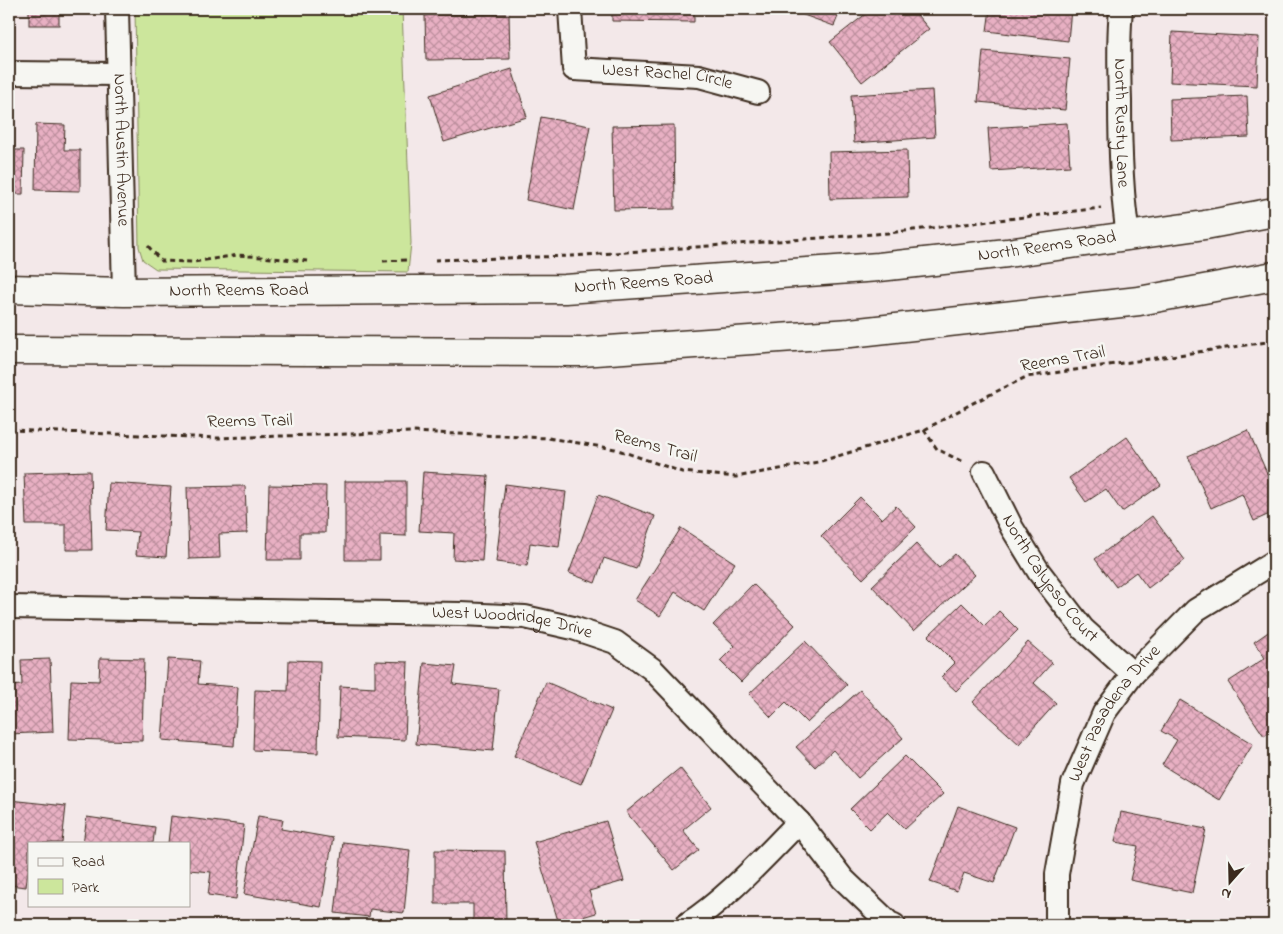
<svg xmlns="http://www.w3.org/2000/svg" width="1283" height="934" font-family="'Indie Flower',sans-serif">
<style>
.park{fill:#cce69c;stroke:#84885d}
.building{fill:url(#building-cross-hatch);stroke:#3b2a1e}
.lines{fill:none;stroke-linecap:round;stroke-linejoin:round}
.minor-casing{stroke:#3b2a1e;stroke-width:26}
.secondary-casing{stroke:#3b2a1e;stroke-width:31}
.path{stroke:#3b2a1e;stroke-width:3;stroke-dasharray:5 4;stroke-linecap:butt}
.minor{stroke:#f6f6f2;stroke-width:22}
.secondary{stroke:#f6f6f2;stroke-width:28}
.labels{text-anchor:middle;dominant-baseline:central;stroke-width:5;stroke-linejoin:round;paint-order:stroke}
.street-label{font-size:18px;fill:#3b2a1e;stroke:#f6f6f2}
</style>
<defs>
<pattern id="building-cross-hatch" width="8" height="8" patternUnits="userSpaceOnUse" patternTransform="scale(1.25)"><rect width="8" height="8" fill="#e8b0c3"/><path d="M0 0l8 8M0 8l8-8" fill="none" stroke="#bd8f9e"/></pattern>
</defs>
<rect width="100%" height="100%" fill="#f3e8e9"/>
<filter id="ink" filterUnits="userSpaceOnUse"><feTurbulence type="fractalNoise" baseFrequency=".02" numOctaves="2"/><feDisplacementMap in="SourceGraphic" scale="10" xChannelSelector="R" yChannelSelector="G"/><feConvolveMatrix kernelMatrix="1 2 1 2 8 2 1 2 1" color-interpolation-filters="sRGB"/></filter>
<g filter="url(#ink)">
<path class="park" d="M135,9h267l9,234 -3,29 -252,-3 -13,-9 -4,-13z"/>
<g class="building">
<rect x="29" y="9" width="30" height="16"/>
<path d="M612,9h82v13l-82,-1z"/>
<path d="M787,9h54l-7,17z"/>
<path d="M872,9h40l17,20 -67,53 -32,-40z"/>
<path d="M990,9h81l-3,32 -81,-10z"/>
<path d="M1213,9h37l-1,5z"/>
<path d="M509,14l1,45 -84,1 -1,-45z"/>
<path d="M1172,32l87,5 -2,49 -87,-4z"/>
<path d="M983,51l87,8 -5,51 -87,-8z"/>
<path d="M512,69l15,48 -83,25 -14,-47z"/>
<path d="M932,90l3,47 -81,6 -3,-48z"/>
<path d="M1247,96l2,41 -78,3 -1,-41z"/>
<path d="M541,117l49,9 -16,84 -48,-10z"/>
<path d="M1067,123l3,43 -79,5 -3,-43z"/>
<path d="M36,124l29,1 -1,25h16v41l-45,-1z"/>
<path d="M674,125l1,84 -61,1 -2,-84z"/>
<path d="M9,150h15l-1,44h-14z"/>
<path d="M907,150l1,47 -78,2 -1,-47z"/>
<path d="M1248,430l26,59v23l-20,9 -12,-27 -31,14 -23,-52z"/>
<path d="M1127,437l34,48 -39,27 -16,-23 -20,13 -17,-24z"/>
<path d="M90,471l2,79h-26v-25h-40l-2,-52z"/>
<path d="M423,472l65,4 -6,85 -29,-2 1,-26 -35,-2z"/>
<path d="M345,481h61v55l-26,-1v25h-35z"/>
<path d="M109,483l62,4 -5,70 -30,-2 2,-23 -32,-2z"/>
<path d="M505,484l61,8 -7,55 -29,-4 -3,23 -31,-4z"/>
<path d="M269,485l57,1 -1,47h-25v27h-33z"/>
<path d="M245,486l2,47 -28,1 1,24 -31,1 -2,-72z"/>
<path d="M598,495l57,21 -19,53 -32,-11 -9,25 -26,-10z"/>
<path d="M860,497l22,22 14,-13 20,21 -53,52 -42,-43z"/>
<path d="M1152,516l33,44 -37,28 -12,-16 -20,15 -21,-28z"/>
<path d="M681,528l54,35 -31,48 -29,-19 -15,24 -25,-16z"/>
<path d="M916,544l23,24 16,-14 20,21 -61,56 -42,-45z"/>
<path d="M753,584l42,41 -54,57 -21,-21 15,-15 -22,-21z"/>
<path d="M962,603l23,23 14,-15 19,19 -62,61 -15,-14 14,-14 -27,-27z"/>
<path d="M1274,628v101l-10,7 -36,-54 37,-24 -11,-16z"/>
<path d="M805,641l42,44 -40,38 -21,-21 -15,15 -22,-23z"/>
<path d="M1028,642l24,21 -18,20 22,20 -37,41 -46,-42z"/>
<path d="M100,658l44,1 -2,82 -73,-2 2,-59 28,1z"/>
<path d="M50,659l3,73 -44,2v-48l13,-1 -1,-25z"/>
<path d="M168,659l32,2 -2,23 40,3 -4,59 -72,-6z"/>
<path d="M289,660l31,1 -2,92 -65,-3 2,-60 33,1z"/>
<path d="M375,661l33,1 -3,78 -67,-3 2,-51 35,2z"/>
<path d="M424,663l32,3 -3,18 46,5 -6,62 -77,-7z"/>
<path d="M546,682l66,28 -31,74 -67,-28z"/>
<path d="M860,690l43,48 -45,40 -25,-28 -18,17 -19,-20z"/>
<path d="M1180,700l73,44 -34,56 -57,-35 15,-25 -16,-9z"/>
<path d="M905,756l38,38 -38,35 -17,-17 -18,17 -20,-20z"/>
<path d="M680,768l31,39 -28,23 16,20 -25,20 -48,-58z"/>
<path d="M9,800l57,6 -4,37h-33v20l-3,24 -17,-2z"/>
<path d="M958,806l57,21 -21,56 -30,-10 -7,18 -27,-9z"/>
<path d="M1121,812l85,17 -14,64 -62,-13 8,-34 -23,-4z"/>
<path d="M171,816l73,9 -8,74 -28,-4 3,-23 -22,-2v-27h-21z"/>
<path d="M258,816l25,4 -2,9 52,9 -12,69 -77,-13z"/>
<path d="M87,817l68,10 -2,16h-70z"/>
<path d="M606,821l18,60 -35,10 7,22 -37,11 -25,-82z"/>
<path d="M343,842l67,8 -6,63 -34,-4 -1,8 -34,-4z"/>
<path d="M435,850l70,1 1,74h-33v-21h-38z"/>
<path d="M776,920l8,5h-12z"/>
</g>
<g class="lines">
<defs>
<g id="minor">
<path id="s1" d="M117,9l7,283"/>
<path id="s2" d="M570,9l4,60 125,7 59,16"/>
<path id="s3" d="M1121,9c-3,31 -2,61 -1,92 0,45 1,90 8,134"/>
<path d="M9,73l109,1"/>
<path id="s4" d="M984,472l28,56 27,44 44,57 50,45"/>
<path id="s5" d="M9,607l452,7 64,3 48,11 42,14 37,27 147,153 44,57 46,44 5,2"/>
<path d="M686,925c43,-28 77,-67 113,-103"/>
<path id="s6" d="M1057,925v-51l16,-90 31,-71 29,-39 63,-64 78,-48"/>
</g>
<g id="secondary">
<path id="s7" d="M9,289l115,3 441,-3 314,-22 128,-14 198,-28 69,-13"/>
<path d="M9,350l572,2 269,-19 289,-32 135,-25"/>
</g>
</defs>
<use href="#minor" class="minor-casing"/>
<use href="#secondary" class="secondary-casing"/>
<g class="path">
<path d="M148,246l13,15 32,1 45,-7 69,6"/>
<path d="M435,260l137,-4 316,-23 213,-25"/>
<path d="M383,261l23,-1"/>
<path d="M9,430l208,8 196,-6 135,6 67,11 67,23 54,5 82,-15 106,-32 47,-26 55,-27 248,-36"/>
<path d="M924,430l13,19 26,13"/>
</g>
<use href="#minor" class="minor"/>
<use href="#secondary" class="secondary"/>
</g>
</g>
<g class="labels">
<g class="street-label">
<text stroke="none"><textPath href="#s2" startOffset="154">West Rachel Circle</textPath></text>
<text stroke="none"><textPath href="#s3" startOffset="114">North Rusty Lane</textPath></text>
<text stroke="none"><textPath href="#s1" startOffset="141">North Austin Avenue</textPath></text>
<text stroke="none"><textPath href="#s7" startOffset="1040">North Reems Road</textPath></text>
<text stroke="none"><textPath href="#s7" startOffset="635">North Reems Road</textPath></text>
<text stroke="none"><textPath href="#s7" startOffset="230">North Reems Road</textPath></text>
<text transform="translate(1063 360) rotate(-10)">Reems Trail</text>
<text transform="translate(250 422) rotate(-1)">Reems Trail</text>
<text transform="translate(655 447) rotate(15)">Reems Trail</text>
<text stroke="none"><textPath href="#s4" startOffset="126">North Calypso Court</textPath></text>
<text stroke="none"><textPath href="#s5" startOffset="504">West Woodridge Drive</textPath></text>
<text stroke="none"><textPath href="#s6" startOffset="225">West Pasadena Drive</textPath></text>
</g>
</g>
<rect width="1283" height="934" fill="none" stroke="#f6f6f2" stroke-width="30"/>
<rect x="15" y="15" width="1253" height="904" fill="none" stroke="#3b2a1e" stroke-width="2" filter="url(#ink)"/>
<rect x="28" y="842" width="162" height="65" fill="#f6f6f2" stroke="#aba49d"/>
<rect x="38" y="858" width="25" height="8" fill="#f6f6f2" stroke="#aba49d"/>
<text x="72" y="866" font-size="15" fill="#3b2a1e">Road</text>
<rect x="38" y="879" width="25" height="15" fill="#cce69c" stroke="#aba49d"/>
<text x="72" y="892" font-size="15" fill="#3b2a1e">Park</text>
<g transform="translate(1230 882) rotate(200)" stroke="#f6f6f2" stroke-width="4" paint-order="stroke">
<path d="M0-4L9 19L0 12L-9 19Z" fill="#3b2a1e"/>
<text y="-8" font-size="14" font-weight="bold" text-anchor="middle" fill="#3b2a1e">N</text>
</g>
</svg>
